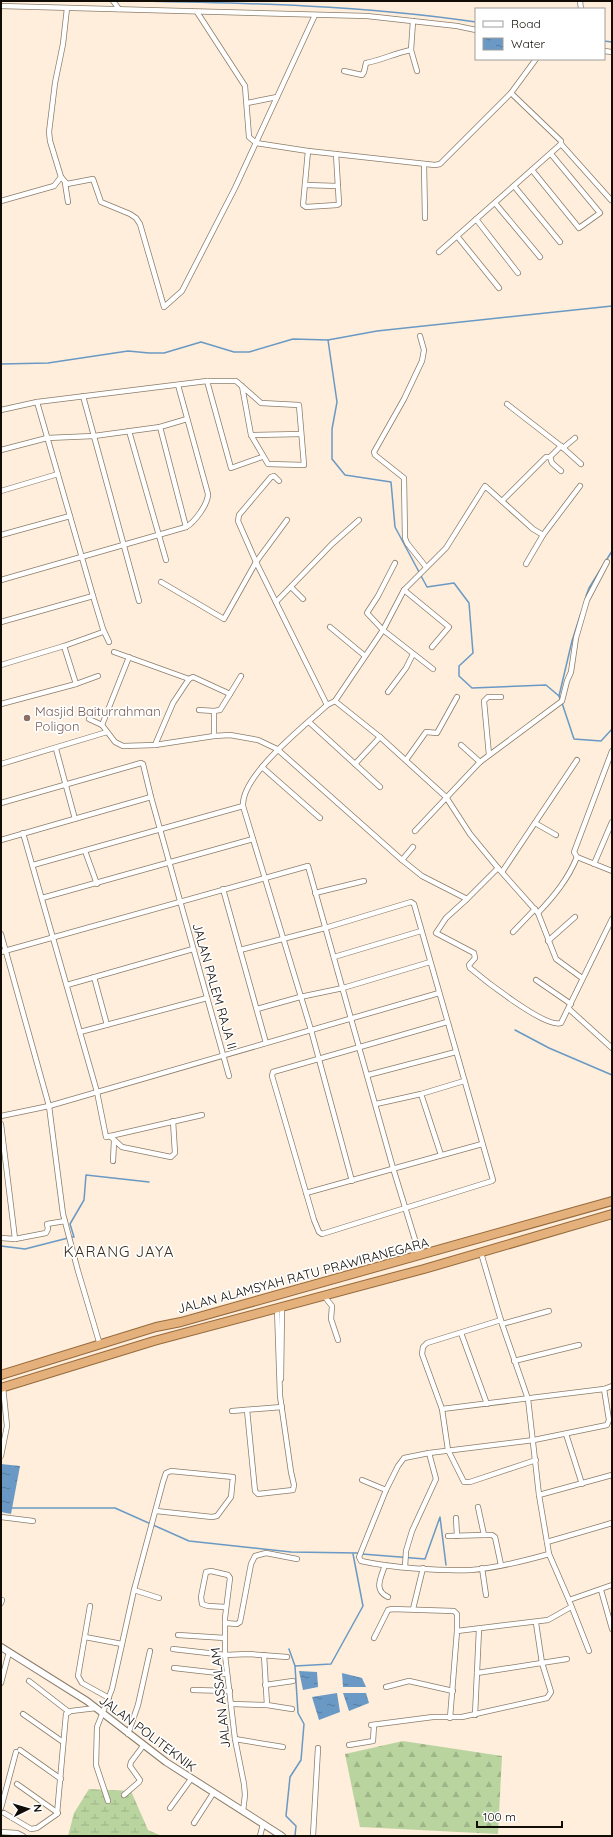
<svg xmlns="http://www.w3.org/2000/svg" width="613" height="1837" font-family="Quicksand,sans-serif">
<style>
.forest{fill:url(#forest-firs)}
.wetland{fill:url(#wetland-marsh)}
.water{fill:url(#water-ripples)}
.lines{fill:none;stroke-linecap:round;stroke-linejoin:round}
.stream{stroke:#6999c4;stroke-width:1.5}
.minor-casing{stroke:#8b7d6b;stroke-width:6}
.tertiary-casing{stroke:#8b7d6b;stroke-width:8}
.trunk-casing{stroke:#966a3d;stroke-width:10}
.minor{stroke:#fff;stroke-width:4.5}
.tertiary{stroke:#fff;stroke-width:6}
.trunk{stroke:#e4b07b;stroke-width:8}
.education-dot{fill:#8d6e63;stroke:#fff;stroke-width:1.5}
.labels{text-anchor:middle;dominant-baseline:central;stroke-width:3.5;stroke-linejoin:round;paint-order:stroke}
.education-label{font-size:13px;fill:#785e54;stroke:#fff;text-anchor:start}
.street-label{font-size:13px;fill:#110c06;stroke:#fff}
.quarter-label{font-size:15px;letter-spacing:1px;fill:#3a2e1e;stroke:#fff}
</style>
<defs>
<pattern id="forest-firs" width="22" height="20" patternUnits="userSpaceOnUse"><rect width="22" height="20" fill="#bad4a0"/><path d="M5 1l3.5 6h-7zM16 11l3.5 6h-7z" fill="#9fb588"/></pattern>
<pattern id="wetland-marsh" width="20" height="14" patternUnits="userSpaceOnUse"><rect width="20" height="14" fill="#bad4a0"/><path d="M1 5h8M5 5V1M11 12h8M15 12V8" fill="none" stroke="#9fb588"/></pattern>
<pattern id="water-ripples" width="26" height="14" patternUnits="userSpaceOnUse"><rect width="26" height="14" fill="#6999c4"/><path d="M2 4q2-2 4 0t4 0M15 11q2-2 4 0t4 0" fill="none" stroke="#557b9d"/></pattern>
</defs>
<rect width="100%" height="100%" fill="#feeedb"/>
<path class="forest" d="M403,1741l99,15 -4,78 -138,-7 -15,-73z"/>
<path class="wetland" d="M89,1789l42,2 17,39 14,6h-94l6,-23z"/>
<g class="water">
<path d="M1,1464l19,2 -9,48 -10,-2z"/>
<path d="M299,1671l18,1 1,15 -15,3z"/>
<path d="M342,1673l20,5 4,9h-23z"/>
<path d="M337,1693l3,19 -21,8 -7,-23z"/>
<path d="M343,1693h23l3,10 -20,8z"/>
</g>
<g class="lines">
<g class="stream">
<path d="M134,1c114,2 229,4 342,21"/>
<path d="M604,41l8,1"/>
<path d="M328,340l9,62 -5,27v30l13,16 46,7 4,45 32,60 27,-4 15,20 4,50 -14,13v10l13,12 74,-3 13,11 1,3"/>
<path d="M1,364l47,-1 80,-12 21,2h15l37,-11 33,10h15l44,-13 35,1 49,-9 235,-25"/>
<path d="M586,596l3,-8 23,-37"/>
<path d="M559,696l13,-55 9,-28"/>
<path d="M562,703l12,36 27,2 11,-12"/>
<path d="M515,1030l34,18 63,27"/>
<path d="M71,1237h3l-4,-13 14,-24 2,-25 63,7"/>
<path d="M1,1246l24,3 43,-11"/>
<path d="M12,1508h103l74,33 102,11 67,1"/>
<path d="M362,1554l63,5 15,-42 6,48"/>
<path d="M289,1649l6,17 3,47 6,11 -3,36 -11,17 -4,39 10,10 -1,10"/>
<path d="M295,1666l36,-2 32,-58 -10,-52"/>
</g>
<defs>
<g id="minor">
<path d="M113,1l6,8"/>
<path d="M580,1l1,8"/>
<path d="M1,6l366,10 90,10 19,4"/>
<path d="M67,8l-4,36 -8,39 -6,49 1,9 11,36 6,7 26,-5 8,23 29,12 6,4 4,6 24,83 18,-16 53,-103 80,-173"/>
<path d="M197,12l48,74 4,51 7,6 52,8 127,14 5,-1 71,-71 25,-34"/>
<path d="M413,21l-2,29 6,21"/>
<path d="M604,51l8,1"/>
<path d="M344,71l18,4 2,-3 2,-9c16,-3 29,-10 45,-13"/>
<path d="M247,103l30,-6"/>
<path d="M561,144l50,56"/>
<path d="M308,151l-5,54 3,2 31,-2 2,-1 -3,-50"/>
<path d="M424,164l1,54"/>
<path d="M532,170l47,58 21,-15 -49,-59"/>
<path d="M65,183l3,19"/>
<path d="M305,185l33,1"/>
<path d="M514,186l46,56"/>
<path d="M1,201l53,-15 7,-9"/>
<path d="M495,203l45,54"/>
<path d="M476,219l42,54"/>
<path d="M457,236l42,52"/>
<path d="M439,252l122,-108v-3l-50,-48"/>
<path d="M420,336l4,14 -2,11 -18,38 -30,53 1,3 29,23 1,60 2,5 19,24"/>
<path d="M207,381l24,87 31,-11"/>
<path d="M83,396l56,205"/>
<path d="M37,402l56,194 10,33 6,13"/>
<path d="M507,404l54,42 -11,11"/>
<path d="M1,410l36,-8 170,-21h29l25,22 38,2 5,60 -36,-1 -17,-29 -9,-49"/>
<path d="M160,427l26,100"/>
<path d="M129,431l37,129"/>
<path d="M251,435l50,-1"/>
<path d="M561,446l20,18"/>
<path d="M563,448l12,-10"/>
<path d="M1,450l46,-12 47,-2 66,-9 27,-8"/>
<path d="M279,481l-5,-5 -3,1 -32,38 -1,6 18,41 71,143"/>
<path d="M1,491l57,-17"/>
<path d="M502,501l44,-44h4l2,6 9,8"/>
<path d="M1,535l69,-19"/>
<path d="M543,535l37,-49"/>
<path d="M395,563l-17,33 -11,17 16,17 50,39"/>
<path d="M1,580l185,-53c9,-5 22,-23 22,-33l-30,-109"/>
<path d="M161,582l63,37 32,-57 31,-42"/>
<path d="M291,587l12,12"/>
<path d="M404,590l45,37 -17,20"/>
<path d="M276,602l56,-58 27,-24"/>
<path d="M1,622l92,-26"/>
<path d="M330,627l35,29"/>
<path d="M64,646l12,38"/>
<path d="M114,652l75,27 4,-2 37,17 11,-18"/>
<path d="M1,665l63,-19 39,-14"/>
<path d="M388,692l18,-24 7,-14"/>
<path d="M335,701l45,36 66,60 24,37 28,34 40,45 18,46 26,19"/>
<path d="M1,704l75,-20 22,-8"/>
<path d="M199,710l15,1 6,-1 10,-16"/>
<path d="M214,711v25"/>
<path d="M89,719l13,6 13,17 8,4 32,-1 59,-9 16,-1 28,5 19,9 125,111 11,-13"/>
<path d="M309,722l46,42 25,-27"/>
<path d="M102,725l27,-68"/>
<path d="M155,745l18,-42 16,-24"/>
<path d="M461,745l19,17"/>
<path d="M56,749l19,70"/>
<path d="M612,751l-38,101 3,5 35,14"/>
<path d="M489,755l-5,-54 4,-4h13"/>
<path d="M406,760l20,-28 11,1 20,-36"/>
<path d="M1,764l106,-32"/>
<path d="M355,764l25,23"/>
<path d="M262,767l58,51"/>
<path d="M1,803l140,-40 2,1 8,33 78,279"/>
<path d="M535,823l21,12"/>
<path d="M415,831l65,-69 82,-61 5,-20 4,-9 5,-34 11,-38 20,-38"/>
<path d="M23,833l74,259 9,45 96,-22"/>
<path d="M1,840l150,-43"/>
<path d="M85,851l12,33"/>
<path d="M402,860l20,16 45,23"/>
<path d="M594,864l18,-42"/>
<path d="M33,865l210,-59"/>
<path d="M498,868l-31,31 -21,19 -10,15 38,20 1,5 -6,7 1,3c13,11 76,61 91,55l51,-104"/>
<path d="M502,872l75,-112"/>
<path d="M223,889l43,154"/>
<path d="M315,893l49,-12"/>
<path d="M42,898l211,-59"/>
<path d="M538,913c17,-18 30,-34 39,-56"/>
<path d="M513,932l22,-23"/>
<path d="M1,934l48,172 14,108 15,57 22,74"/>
<path d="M548,941l27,-24"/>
<path d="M240,950l85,-22 86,-26 3,2 79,276 -1,1 -170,53 -3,-2 -5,-12 -42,-144 1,-4 174,-50"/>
<path d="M1,952l307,-86 85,302 27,88"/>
<path d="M334,957l87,-26"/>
<path d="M94,977l13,48"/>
<path d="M536,980l35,24"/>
<path d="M67,985l126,-36"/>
<path d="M257,1009l43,-12 43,-9 87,-26"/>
<path d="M569,1009l43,39"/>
<path d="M80,1032l127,-34"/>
<path d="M368,1075l88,-23"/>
<path d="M421,1094l20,61"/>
<path d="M376,1104l45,-10 43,-13"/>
<path d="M1,1116l48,-10 390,-113"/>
<path d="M1,1124l14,115"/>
<path d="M110,1136l12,11 49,10 4,-4 -2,-32"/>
<path d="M113,1161l1,-20"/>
<path d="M352,1181l-41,-151 -68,-224c-2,-31 63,-81 84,-101l8,-4 48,-71 21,-40 42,-42 39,-62 48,43 10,6 -17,29"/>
<path d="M306,1193l176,-49"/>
<path d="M1,1238l14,1 31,-6 2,-4 -1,-5 18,-3"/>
<path d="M481,1253l21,71 26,75 11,96 10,59 20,46"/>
<path d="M324,1296l8,10 -1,13 7,21"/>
<path d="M501,1320l-74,23 -4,4 -1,7 20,55 6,41 16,32h6l66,-22"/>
<path d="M502,1324l47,-13"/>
<path d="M461,1333l26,71"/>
<path d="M514,1361l65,-16"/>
<path d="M281,1379l1,-72"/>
<path d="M442,1409l162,-20 8,-3"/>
<path d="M247,1410l8,81 3,3 35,-4 1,-5 -3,-13 -11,-76 -3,-88"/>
<path d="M232,1411l50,-4"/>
<path d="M566,1434l16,50"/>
<path d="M1,1456l6,-30 -4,-39"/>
<path d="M362,1480l24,10"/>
<path d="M539,1495l73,-20"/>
<path d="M478,1507l6,28h8l3,2 6,28"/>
<path d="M1,1517l32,4"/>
<path d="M456,1518l1,18"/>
<path d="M448,1536l36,-1"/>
<path d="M547,1542l65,-19"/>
<path d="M549,1554c-25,7 -52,14 -78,16 -32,1 -79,-2 -110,-9l-2,-4 27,-67 12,-24 6,-8 25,-5 105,-13 73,-15 2,-5 -5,-31"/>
<path d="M385,1565c-4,13 -12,25 3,32"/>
<path d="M405,1567l1,-16 6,-20 24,-52 -7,-26"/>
<path d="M482,1568l4,27"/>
<path d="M134,1590l25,8"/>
<path d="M601,1590l11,39"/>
<path d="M1,1603l1,-3"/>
<path d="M90,1606l-12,70 4,7 27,15"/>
<path d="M226,1607l-18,-1 -6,-2 -1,-7 5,-25 5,-1 17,4 2,3 -5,40v37l10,84 9,45 1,11 -2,16"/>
<path d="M413,1609l10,-41"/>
<path d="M225,1623l12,1 3,-2 11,-58 4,-8 11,-3 31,6"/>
<path d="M178,1635l47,3"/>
<path d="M85,1637l37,7"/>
<path d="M374,1638l14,-28 4,-1 62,2 3,3v17"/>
<path d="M173,1649l52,6 23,-1 39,3"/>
<path d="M589,1651l-20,-51 43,-15"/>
<path d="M264,1655l3,50"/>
<path d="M174,1668l53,6"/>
<path d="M477,1673l90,-14"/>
<path d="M29,1681l40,31"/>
<path d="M1,1683l8,-31"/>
<path d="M265,1685l28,-4"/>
<path d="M386,1687l23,-6 44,10"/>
<path d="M193,1690l37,1"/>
<path d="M232,1704l35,1 25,4"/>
<path d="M23,1714l40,28"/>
<path d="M475,1715l4,-86"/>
<path d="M450,1718l7,-87 91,-11 23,-13"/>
<path d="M371,1725l62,-8h29l85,-19 4,-6 -9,-29 -6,-40"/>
<path d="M128,1734l10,-29 12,-54"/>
<path d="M235,1739l48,8"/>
<path d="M349,1745l24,-4 1,-16"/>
<path d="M20,1750l41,29"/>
<path d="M17,1784l41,29"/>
<path d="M124,1795l15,-13 1,-2 -10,-14 1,-4 12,-16"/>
<path d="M108,1801l-12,-36 1,-38 15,-38 22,-99 29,-108 3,-9 5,-2 62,6 -2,20 -14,19 -5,1 -56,-6"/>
<path d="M1,1808l15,-56"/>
<path d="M170,1808l21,-29"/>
<path d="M4,1813l27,16 6,-1 20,-14 9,-100 5,-3 25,-3"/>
<path d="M194,1823l20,-31"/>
<path d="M1,1832l16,1 6,3"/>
<path d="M260,1836l3,-12"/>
<path d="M313,1836l5,-88"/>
</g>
<path id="tertiary" d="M1,1647l86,54 79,61 116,74"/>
<g id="trunk">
<path d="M1,1375l155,-48 25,-5 431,-121"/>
<path d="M1,1388l153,-47 270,-72 188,-55"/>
</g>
</defs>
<use href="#minor" class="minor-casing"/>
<use href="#tertiary" class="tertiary-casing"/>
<use href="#trunk" class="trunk-casing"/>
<use href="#minor" class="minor"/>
<use href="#tertiary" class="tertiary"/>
<use href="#trunk" class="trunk"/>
</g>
<circle class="education-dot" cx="27" cy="718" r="4"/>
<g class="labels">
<g class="education-label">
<text x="35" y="711">Masjid Baiturrahman<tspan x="35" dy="15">Poligon</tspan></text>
</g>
<g class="street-label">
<text transform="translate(215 986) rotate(74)">JALAN PALEM RAJA II</text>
<text transform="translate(303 1275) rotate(-15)">JALAN ALAMSYAH RATU PRAWIRANEGARA</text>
<text transform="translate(220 1698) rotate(-96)">JALAN ASSALAM</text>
<text transform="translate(148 1733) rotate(37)">JALAN POLITEKNIK</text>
</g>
<g class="quarter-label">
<text x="119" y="1251">KARANG JAYA</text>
</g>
</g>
<rect width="613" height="1837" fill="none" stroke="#110c06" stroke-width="4"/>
<rect x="475" y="8" width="130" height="52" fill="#ffffff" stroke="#a09e9b"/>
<rect x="483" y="21" width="20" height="6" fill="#ffffff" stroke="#a09e9b"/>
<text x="511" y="28" font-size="12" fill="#110c06">Road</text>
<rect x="483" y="38" width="20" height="12" fill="url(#water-ripples)" stroke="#a09e9b"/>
<text x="511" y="48" font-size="12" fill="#110c06">Water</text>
<g transform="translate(28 1809) rotate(85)" stroke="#ffffff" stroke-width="3" paint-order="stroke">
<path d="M0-3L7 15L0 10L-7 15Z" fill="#110c06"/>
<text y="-6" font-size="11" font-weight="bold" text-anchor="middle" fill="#110c06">N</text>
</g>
<path d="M477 1821v6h85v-6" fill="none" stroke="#110c06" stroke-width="2"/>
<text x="483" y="1821" font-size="12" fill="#110c06" stroke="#ffffff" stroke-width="3" paint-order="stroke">100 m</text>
</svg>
